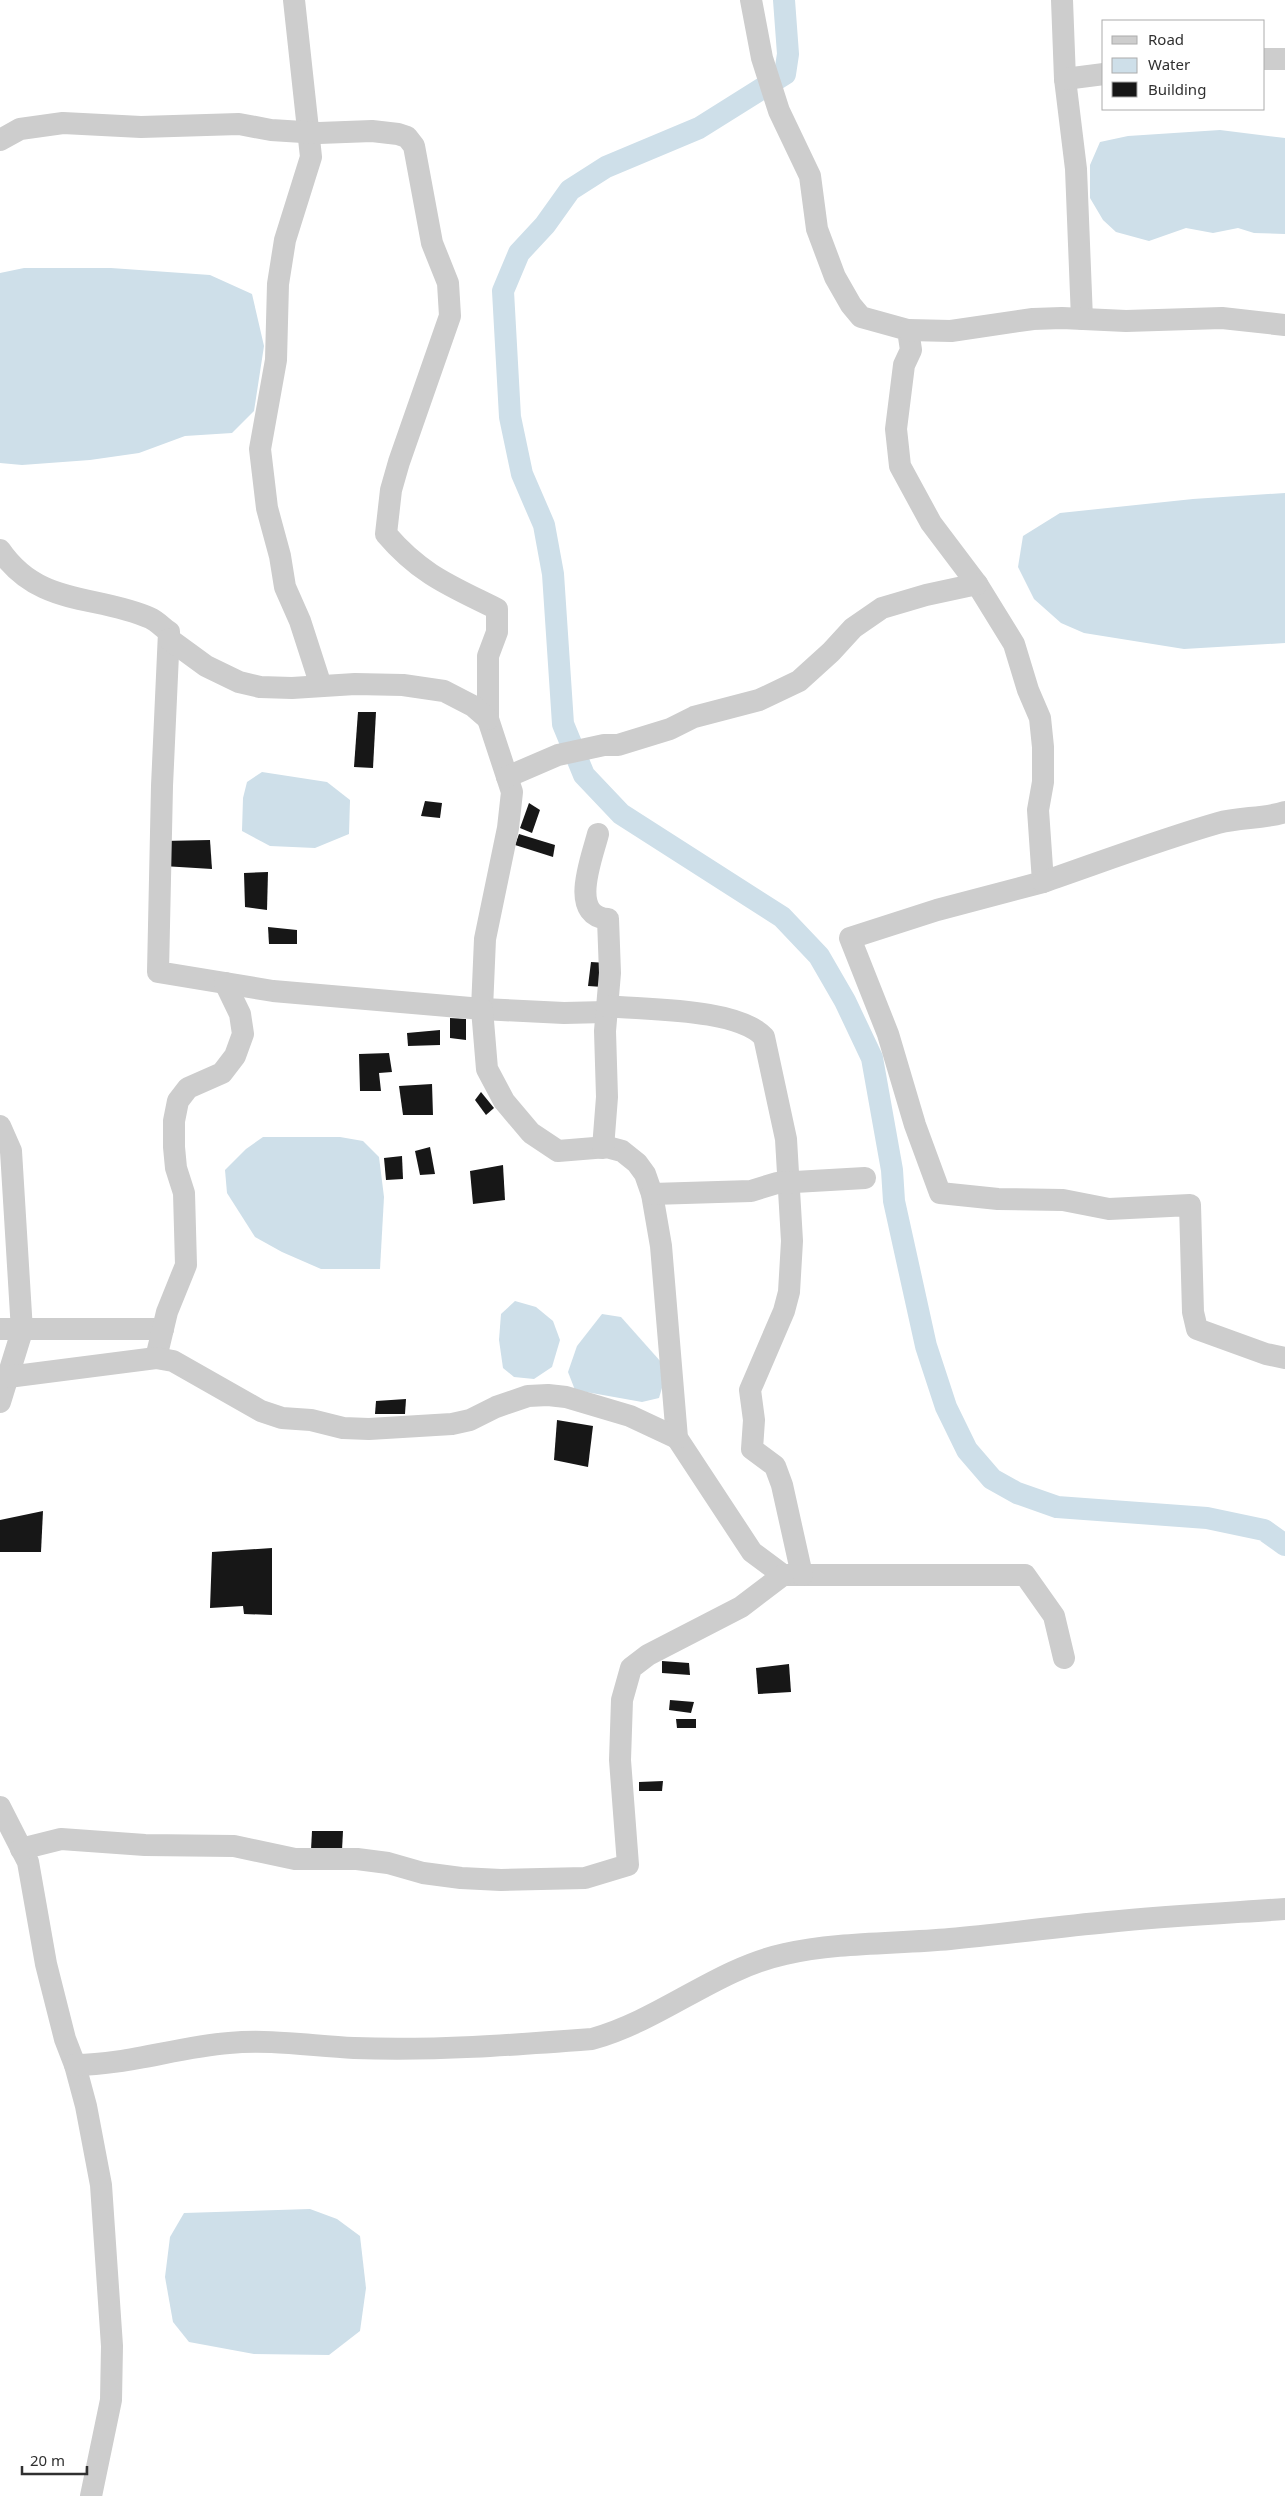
<svg xmlns="http://www.w3.org/2000/svg" width="1285" height="2496" font-family="'Noto Sans',sans-serif">
<style>
.water{fill:#cedfe9}
.lines{fill:none;stroke-linecap:round;stroke-linejoin:round}
.canal{stroke:#cedfe9;stroke-width:22}
.building{fill:#171717}
.minor{stroke:#cdcdcd;stroke-width:22}
</style>
<rect width="100%" height="100%" fill="#fff"/>
<g class="water">
<path d="M1220,130l65,8v96l-31,-1 -16,-5 -25,5 -27,-5 -37,13 -33,-9 -13,-12 -13,-22v-33l10,-23 28,-6z"/>
<path d="M24,268h87l99,7 42,19 12,52 -10,65 -22,22 -47,3 -46,17 -49,7 -68,5 -22,-2v-190z"/>
<path d="M1285,493v150l-101,6 -100,-16 -23,-10 -27,-24 -16,-32 5,-31 37,-23 133,-14z"/>
<path d="M262,772l65,10 23,18 -1,34 -34,14 -45,-2 -28,-15 1,-33 4,-16z"/>
<path d="M263,1137h77l23,4 16,16 5,40 -4,72h-59l-39,-17 -27,-15 -28,-44 -2,-23 21,-21z"/>
<path d="M515,1301l21,6 17,14 7,19 -8,27 -18,12 -20,-2 -11,-9 -4,-28 2,-26z"/>
<path d="M602,1314l19,3 40,45 3,19 -5,17 -17,4 -67,-12 -7,-18 9,-26z"/>
<path d="M310,2209l27,10 23,17 6,52 -6,43 -31,24 -75,-1 -65,-12 -16,-20 -8,-45 5,-40 14,-24z"/>
</g>
<g class="lines">
<path class="canal" d="M784,0l4,54 -3,20 -86,54 -93,39 -36,23 -25,35 -26,28 -16,38 7,126 12,57 22,51 9,49 10,150 21,51 37,39 161,103 37,39 26,45 27,57 20,112 2,31 32,145 20,61 21,43 25,29 25,14 40,14 150,11 57,12 21,15"/>
</g>
<g class="building">
<path d="M358,712h18l-3,56 -19,-1z"/>
<path d="M425,801l17,2 -2,15 -19,-2z"/>
<path d="M529,803l11,7 -8,23 -12,-5z"/>
<path d="M519,834l36,11 -2,12 -38,-12z"/>
<path d="M210,840l2,29 -49,-3v-25z"/>
<path d="M268,872l-1,38 -22,-3 -1,-34z"/>
<path d="M268,927l29,3v14h-28z"/>
<path d="M591,962l16,1 -4,24 -15,-1z"/>
<path d="M450,1018l16,1v21l-16,-2z"/>
<path d="M440,1030v15l-32,1 -1,-13z"/>
<path d="M389,1053l3,19 -13,1 2,18h-21l-1,-37z"/>
<path d="M432,1084l1,31h-30l-4,-29z"/>
<path d="M481,1092l13,16 -8,7 -11,-15z"/>
<path d="M430,1147l5,27 -15,1 -5,-24z"/>
<path d="M402,1156l1,23 -17,1 -2,-22z"/>
<path d="M503,1165l2,35 -32,4 -3,-33z"/>
<path d="M406,1399l-1,15h-30l1,-13z"/>
<path d="M557,1420l36,6 -5,41 -34,-7z"/>
<path d="M43,1511l-2,41h-41v-32z"/>
<path d="M272,1548v67l-28,-1 -1,-8 -33,2 2,-56z"/>
<path d="M662,1661l27,2 1,12 -28,-2z"/>
<path d="M789,1664l2,28 -33,2 -2,-26z"/>
<path d="M670,1700l24,2 -3,11 -22,-3z"/>
<path d="M676,1719h20v9h-19z"/>
<path d="M663,1781l-1,10h-23v-9z"/>
<path d="M312,1831h31l-1,19h-31z"/>
</g>
<g class="lines">
<g class="minor">
<path d="M294,0l17,157 -26,83 -7,44 -2,76 -16,89 7,59 13,48 5,31 15,34 21,65"/>
<path d="M751,0l11,58 17,53 31,65 7,53 18,48 16,28 10,12 47,13 3,20 -7,15 -8,64 4,37 31,57 46,61 37,60 14,46 12,28 3,29v35l-5,28 5,72 -106,28 -87,28 38,96 27,91 25,68 58,6 65,1 46,9 81,-4 3,107 4,17 69,25 19,4"/>
<path d="M1062,0l3,79 11,90 6,150"/>
<path d="M1264,59h21"/>
<path d="M1065,79l39,-5"/>
<path d="M0,140l20,-11 43,-6 78,4 98,-3 32,6 48,3 53,-2 26,3 9,3 7,9 18,97 16,40 2,33 -51,146 -8,28 -5,44c35,41 65,52 111,75v23l-9,24v63l24,73 -4,36 -23,111 -3,70 82,4 42,-1"/>
<path d="M908,330l43,1 82,-12 29,-1 64,3 96,-3 63,7"/>
<path d="M0,550c39,57 95,44 150,68 7,3 13,10 19,14l-7,154 -4,186 115,19 209,18 5,60 17,32 27,32 27,18 49,-4 15,4 15,12 8,11 7,20 9,52 16,192 75,114 31,23h242l29,41 10,42"/>
<path d="M169,639l37,27 33,16 21,5 32,1 63,-4 48,1 41,6 29,15 15,13"/>
<path d="M507,777l51,-22 46,-10h14l52,-16 24,-12 65,-17 40,-19 32,-29 22,-24 29,-20 44,-13 51,-11"/>
<path d="M598,834c-6,24 -30,82 10,85l2,54 -5,58 2,66 -4,51"/>
<path d="M1043,882c58,-20 116,-42 175,-59 22,-6 45,-4 67,-11"/>
<path d="M607,1006c40,4 130,2 157,31l22,102 6,102 -3,51 -5,19 -34,79 4,30 -2,29 23,17 7,19 20,90"/>
<path d="M0,1126l11,25 11,180 -22,71"/>
<path d="M652,1194l99,-3 26,-8 88,-5"/>
<path d="M0,1329h163"/>
<path d="M156,1358l11,-46 19,-47 -2,-72 -8,-25 -2,-21v-26l4,-20 10,-13 34,-15 13,-17 8,-22 -3,-20 -15,-31"/>
<path d="M8,1377l148,-19 17,3 88,50 21,7 29,2 32,8 26,1 83,-5 18,-4 26,-13 32,-11 20,-1 18,2 64,19 47,22"/>
<path d="M0,1807l28,55 18,102 19,75 10,26 11,41 15,79 11,161 -1,54 -20,96"/>
<path d="M21,1849l40,-10 84,6 89,1 61,13h62l31,4 35,10 38,5 40,2 84,-2 43,-13 -8,-105 2,-60 9,-32 17,-13 93,-48 42,-32"/>
<path d="M75,2065c51,0 103,-18 154,-22 41,-4 83,3 125,5 79,3 159,-3 238,-9 69,-19 124,-70 193,-85 53,-12 111,-10 165,-15 53,-5 105,-12 158,-17 59,-6 118,-9 177,-13"/>
</g>
</g>
<rect x="1102" y="20" width="162" height="90" fill="#ffffff" stroke="#acacac"/>
<rect x="1112" y="36" width="25" height="8" fill="#cdcdcd" stroke="#acacac"/>
<text x="1148" y="45" font-size="15" fill="#303030">Road</text>
<rect x="1112" y="58" width="25" height="15" fill="#cedfe9" stroke="#acacac"/>
<text x="1148" y="70" font-size="15" fill="#303030">Water</text>
<rect x="1112" y="82" width="25" height="15" fill="#171717" stroke="#acacac"/>
<text x="1148" y="95" font-size="15" fill="#303030">Building</text>
<path d="M22 2466v8h65v-8" fill="none" stroke="#303030" stroke-width="2.5"/>
<text x="30" y="2466" font-size="15" fill="#303030" stroke="#ffffff" stroke-width="4" paint-order="stroke">20 m</text>
</svg>
